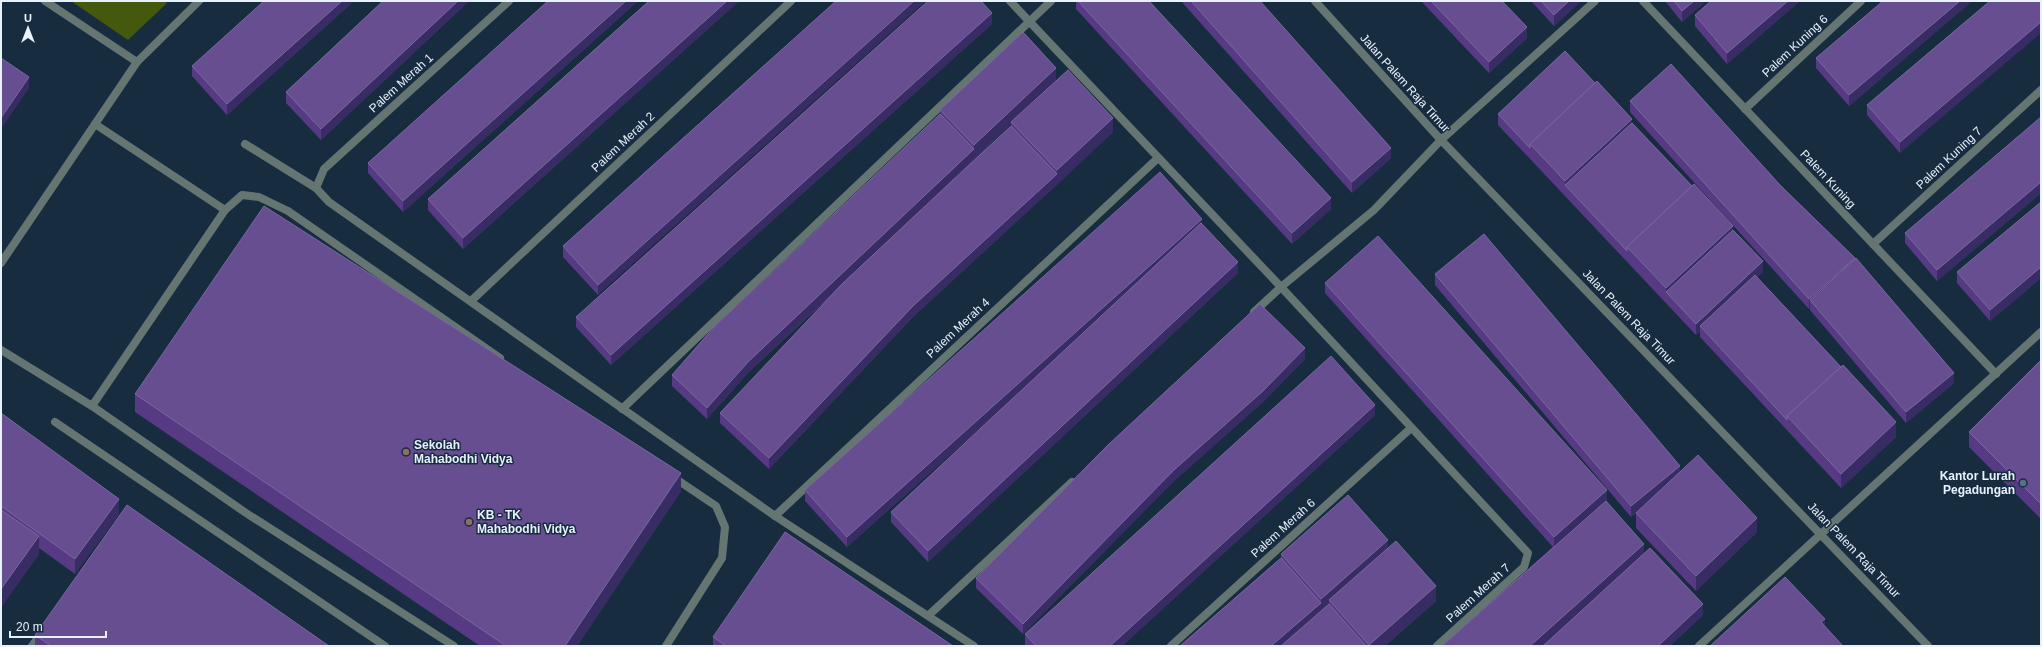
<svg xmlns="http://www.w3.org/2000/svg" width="2042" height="647" font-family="Arial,sans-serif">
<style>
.green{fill:#44590b}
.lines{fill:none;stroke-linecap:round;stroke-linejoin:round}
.service{stroke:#657672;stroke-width:8}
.minor{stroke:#657672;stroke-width:8}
.wall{fill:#563a83;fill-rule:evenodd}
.shaded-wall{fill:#372c63}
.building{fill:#664e90;stroke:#7a67a1}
.education-dot{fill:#8d6e63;stroke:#182c40;stroke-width:1.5}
.service-dot{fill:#5c6f8a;stroke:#182c40;stroke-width:1.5}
.labels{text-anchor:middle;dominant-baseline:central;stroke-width:3;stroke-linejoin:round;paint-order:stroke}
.street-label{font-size:12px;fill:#e8f2fd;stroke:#182c40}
.poi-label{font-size:12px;font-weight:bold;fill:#e8f2fd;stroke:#182c40;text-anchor:start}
</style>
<rect width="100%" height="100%" fill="#182c40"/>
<path class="green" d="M71,1h93l3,2 -39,37z"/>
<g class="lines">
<g class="service">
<path d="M95,124l130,86"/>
<path d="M1,350l91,56 154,107 208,133"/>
<path d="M92,406l133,-196 17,-15 17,2 29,14 212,147"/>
<path d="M666,646l56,-88 3,-31 -9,-21 -43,-29"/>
</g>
<g class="minor">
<path d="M45,1l92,61"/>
<path d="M1010,1l271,286 247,266 -4,14 -87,79"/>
<path d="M1315,1l126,139 487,506"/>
<path d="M1643,1l353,373"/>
<path d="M1745,109l116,-108"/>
<path d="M245,144l71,44 13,14 446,314 199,130"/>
<path d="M316,188l8,-19 185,-168"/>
<path d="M1873,244l168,-154"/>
<path d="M1,263l136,-201 62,-61"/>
<path d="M471,301l320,-300"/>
<path d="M1254,312l27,-25 93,-77 67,-70 154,-139"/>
<path d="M622,409l429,-408"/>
<path d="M55,422l330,224"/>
<path d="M775,516l383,-358"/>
<path d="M929,615l143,-133"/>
<path d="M32,646l9,-12"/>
<path d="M1171,646l240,-218"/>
<path d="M1699,646l342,-314"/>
</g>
</g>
<g class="wall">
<path d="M264,1h90l-127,114 -35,-39v-10z"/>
<path d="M383,1h86l-148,139 -35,-37v-11z"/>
<path d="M548,1h90l-235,211 -35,-39v-10z"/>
<path d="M649,1h90l-276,248 -35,-39v-11z"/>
<path d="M836,1l-238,294 -35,-38v-11z"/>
<path d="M1076,1h73l182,208 -39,35 -216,-235z"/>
<path d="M1181,1h79l131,157 -39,35z"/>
<path d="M1421,1h81l25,37 -38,35z"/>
<path d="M1531,1h50l-27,25z"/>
<path d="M1665,1h41l-24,21z"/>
<path d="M1711,1h89l-73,63 -32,-38v-11z"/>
<path d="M1883,1h89l-123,105 -33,-38v-10z"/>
<path d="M1990,1l-90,152 -33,-38v-10z"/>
<path d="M992,24l-381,341 -35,-38v-10z"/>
<path d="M1630,101l150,84 75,74 99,124 -48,40 -96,-113v-1h-1l-179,-197z"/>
<path d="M940,110l173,22 -200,185 -144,152 -49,-46v-10l120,-126 -92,86 -41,46 -35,-33v-11l268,-261zM1011,124v2l-141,132 104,-98z"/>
<path d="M1498,114l134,9 101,107 30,42 -6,5 139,160 -55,51 -141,-151v-6l-4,4 -198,-210z"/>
<path d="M2041,117v76l-104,88 -32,-38v-10z"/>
<path d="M2041,202v76l-51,43 -33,-38v-11z"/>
<path d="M1202,225l36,48 -310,289 -37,-40v-10l114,-106 -158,141 -42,-46v-11z"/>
<path d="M1435,274l245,199 77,59 -61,59 -60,-63v-15l9,-7 -14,11 -196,-232z"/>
<path d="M1325,283l282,218 -1,1 38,51 59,62 -33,31h-127l40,-37 -41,37h-100l111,-99 -228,-254z"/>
<path d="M1305,359l-42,43 -89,79 -151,153 -47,-46v-10z"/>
<path d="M2041,360v159l-72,-72v-15z"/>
<path d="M135,394l546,97 -104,155h-97l-345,-234z"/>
<path d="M1,413l118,101 -44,60 -36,-26v6l-38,53z"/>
<path d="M1375,415l-253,231h-96l-1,-1v-11z"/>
<path d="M1388,548l48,53 -51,45h-205l101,-88v-4z"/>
<path d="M35,635l294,11h-294z"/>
<path d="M713,637l240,9h-240z"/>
</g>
<g class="shaded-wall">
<path d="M342,1h12l-127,114v-11z"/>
<path d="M458,1h11l-148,139v-11z"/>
<path d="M626,1h12l-235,211v-11z"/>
<path d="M727,1h12l-276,248v-11z"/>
<path d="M914,1h12l-328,294v-10z"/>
<path d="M1569,1h12l-27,25v-11z"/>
<path d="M1694,1h12l-24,21v-11z"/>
<path d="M1788,1h12l-73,63v-11z"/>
<path d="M1960,1h12l-123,105v-11z"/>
<path d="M992,13v11l-381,341v-10z"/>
<path d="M2041,22v11l-141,120v-11z"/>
<path d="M1527,27v11l-38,35v-11z"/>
<path d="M1056,68v14l-45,40v2l-263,249 -41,46v-11l41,-46 226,-213v-4z"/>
<path d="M29,77v11l-28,41v-11z"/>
<path d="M1113,118v14l-56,53v-15z"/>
<path d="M1632,119v14l-67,52v-4z"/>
<path d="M1391,148v10l-39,35v-11z"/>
<path d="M1057,174v11l-144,132 -144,152v-11l144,-152z"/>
<path d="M2041,182v11l-104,88v-11z"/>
<path d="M1331,198v11l-39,35v-11z"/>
<path d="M1202,219v10l-355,318v-10z"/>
<path d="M1733,226v15l-67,51v-4z"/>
<path d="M1855,258v10l-45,32v9h-1v-10z"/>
<path d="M1763,261v11l-61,57 -2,-3v5l-4,4v-11z"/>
<path d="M1238,262v11l-310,289v-11z"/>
<path d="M2041,267v11l-51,43v-11z"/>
<path d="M1305,348v11l-42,43 -89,79 -151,153v-10l151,-154z"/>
<path d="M1954,373v10l-48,40v-11z"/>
<path d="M1375,405v10l-253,231h-12z"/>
<path d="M1896,422v15l-55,51v-14z"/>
<path d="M1680,466v11l-49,40v-11z"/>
<path d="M681,473v18l-104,155h-12z"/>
<path d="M1607,490v11l-53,47v-11z"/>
<path d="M119,499v15l-44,60v-15z"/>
<path d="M1757,518v14l-61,59v-15z"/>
<path d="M39,536v18l-38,53v-18z"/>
<path d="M1388,540v14l-59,46v6l-46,40h-12l50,-43v-4z"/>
<path d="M1644,544v11l-102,91h-12z"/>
<path d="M1436,586v15l-51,45h-16v-1z"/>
<path d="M1703,604v11l-33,31h-12z"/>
<path d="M1825,619v18l-4,-15z"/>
</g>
<g class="building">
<path d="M264,1h78l-115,103 -35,-38z"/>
<path d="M383,1h75l-137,128 -35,-37z"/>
<path d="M548,1h78l-223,200 -35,-38z"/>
<path d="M649,1h78l-264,237 -35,-39z"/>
<path d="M836,1h78l-316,284 -35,-39z"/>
<path d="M928,1h53l11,12 -381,342 -35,-38z"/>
<path d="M1078,1h71l182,197 -39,35z"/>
<path d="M1191,1h69l131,147 -39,34z"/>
<path d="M1431,1h71l25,26 -38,35z"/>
<path d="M1541,1h28l-15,14z"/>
<path d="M1674,1h20l-12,10z"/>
<path d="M1711,1h77l-61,52 -32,-38z"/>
<path d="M1883,1h77l-111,94 -33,-37z"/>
<path d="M1990,1h51v21l-141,120 -33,-37z"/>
<path d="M1023,32l33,36 -82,77 -34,-35z"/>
<path d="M1565,51l30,32 -65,61v4l-32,-34z"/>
<path d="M1,58l28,19 -28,41z"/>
<path d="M1671,64l109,121 75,73 -46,41 -179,-198z"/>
<path d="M1068,70l45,48 -56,52 -46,-48z"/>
<path d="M1597,81l35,38 -67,62 -35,-37z"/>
<path d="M940,114l34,35 -226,213 -41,46 -35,-33 42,-48z"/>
<path d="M2041,117v65l-104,88 -32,-37z"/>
<path d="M1632,123l60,63 -65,61v4l-62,-66z"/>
<path d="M1011,126l46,48 -144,132 -144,152 -49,-45 123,-130z"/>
<path d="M1160,172l42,47 -355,318 -42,-47z"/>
<path d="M1694,184l39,42 -67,62 -39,-41z"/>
<path d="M2041,202v65l-51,43 -33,-38z"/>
<path d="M264,206l417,267 -116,173h-59l-371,-252z"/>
<path d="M1201,223l37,39 -310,289 -37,-39z"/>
<path d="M1733,230l30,31 -67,63 -30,-32z"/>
<path d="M1484,234l196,232 -49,40 -196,-232z"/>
<path d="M1378,236l229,254 -53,47 -229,-254z"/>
<path d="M1856,258l98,115 -48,39 -96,-112z"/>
<path d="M1755,275l86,92 -54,49v4l-87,-94z"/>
<path d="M1260,304l45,44 -42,43 -89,79 -151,154 -47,-46 133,-134z"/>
<path d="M1331,356l44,49 -265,241h-74l-11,-12z"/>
<path d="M2041,360v144l-72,-72z"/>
<path d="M1843,365l53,57 -55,52 -54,-58z"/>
<path d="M1,413l118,86 -44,60 -74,-53z"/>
<path d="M1698,455l59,63 -61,58 -60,-63z"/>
<path d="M1348,495l40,45 -67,59 -40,-45z"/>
<path d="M1606,501l38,43 -114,102h-88z"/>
<path d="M127,505l202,141h-278l-16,-11z"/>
<path d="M1,510l38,26 -38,53z"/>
<path d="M785,532l168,114h-227l-13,-9z"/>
<path d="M1396,541l40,45 -67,59 -40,-45z"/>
<path d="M1650,548l53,56 -45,42h-115z"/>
<path d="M1281,558l40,45 -50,43h-91z"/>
<path d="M1785,577l40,42 -4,3 22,24h-133z"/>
<path d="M1329,604l37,42h-85z"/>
</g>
<g class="education-dot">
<circle cx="406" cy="452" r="4"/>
<circle cx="469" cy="522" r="4"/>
</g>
<circle class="service-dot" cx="2023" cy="483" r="4"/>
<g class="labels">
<g class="street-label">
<text transform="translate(1795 46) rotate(-43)">Palem Kuning 6</text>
<text transform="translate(401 83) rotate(-42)">Palem Merah 1</text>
<text transform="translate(1405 83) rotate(48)">Jalan Palem Raja Timur</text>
<text transform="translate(623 142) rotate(-43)">Palem Merah 2</text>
<text transform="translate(1949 158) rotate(-43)">Palem Kuning 7</text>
<text transform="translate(1828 179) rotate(47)">Palem Kuning</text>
<text transform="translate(1629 317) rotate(46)">Jalan Palem Raja Timur</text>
<text transform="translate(958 328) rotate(-43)">Palem Merah 4</text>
<text transform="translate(1283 528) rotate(-42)">Palem Merah 6</text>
<text transform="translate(1854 550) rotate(46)">Jalan Palem Raja Timur</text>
<text transform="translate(1478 593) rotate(-42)">Palem Merah 7</text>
</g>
<g class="poi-label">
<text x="414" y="445">Sekolah<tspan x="414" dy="14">Mahabodhi Vidya</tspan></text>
<text x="2015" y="476" text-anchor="end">Kantor Lurah<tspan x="2015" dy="14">Pegadungan</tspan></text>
<text x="477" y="515">KB - TK<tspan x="477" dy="14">Mahabodhi Vidya</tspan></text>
</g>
</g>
<rect width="2042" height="647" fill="none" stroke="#e8f2fd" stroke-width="4"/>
<g transform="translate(28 28)" stroke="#182c40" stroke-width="3" paint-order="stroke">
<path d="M0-3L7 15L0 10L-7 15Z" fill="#e8f2fd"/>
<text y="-6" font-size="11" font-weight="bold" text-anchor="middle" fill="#e8f2fd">U</text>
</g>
<path d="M10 631v6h96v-6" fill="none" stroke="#e8f2fd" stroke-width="2"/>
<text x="16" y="631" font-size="12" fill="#e8f2fd" stroke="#182c40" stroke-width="3" paint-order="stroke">20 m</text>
</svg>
